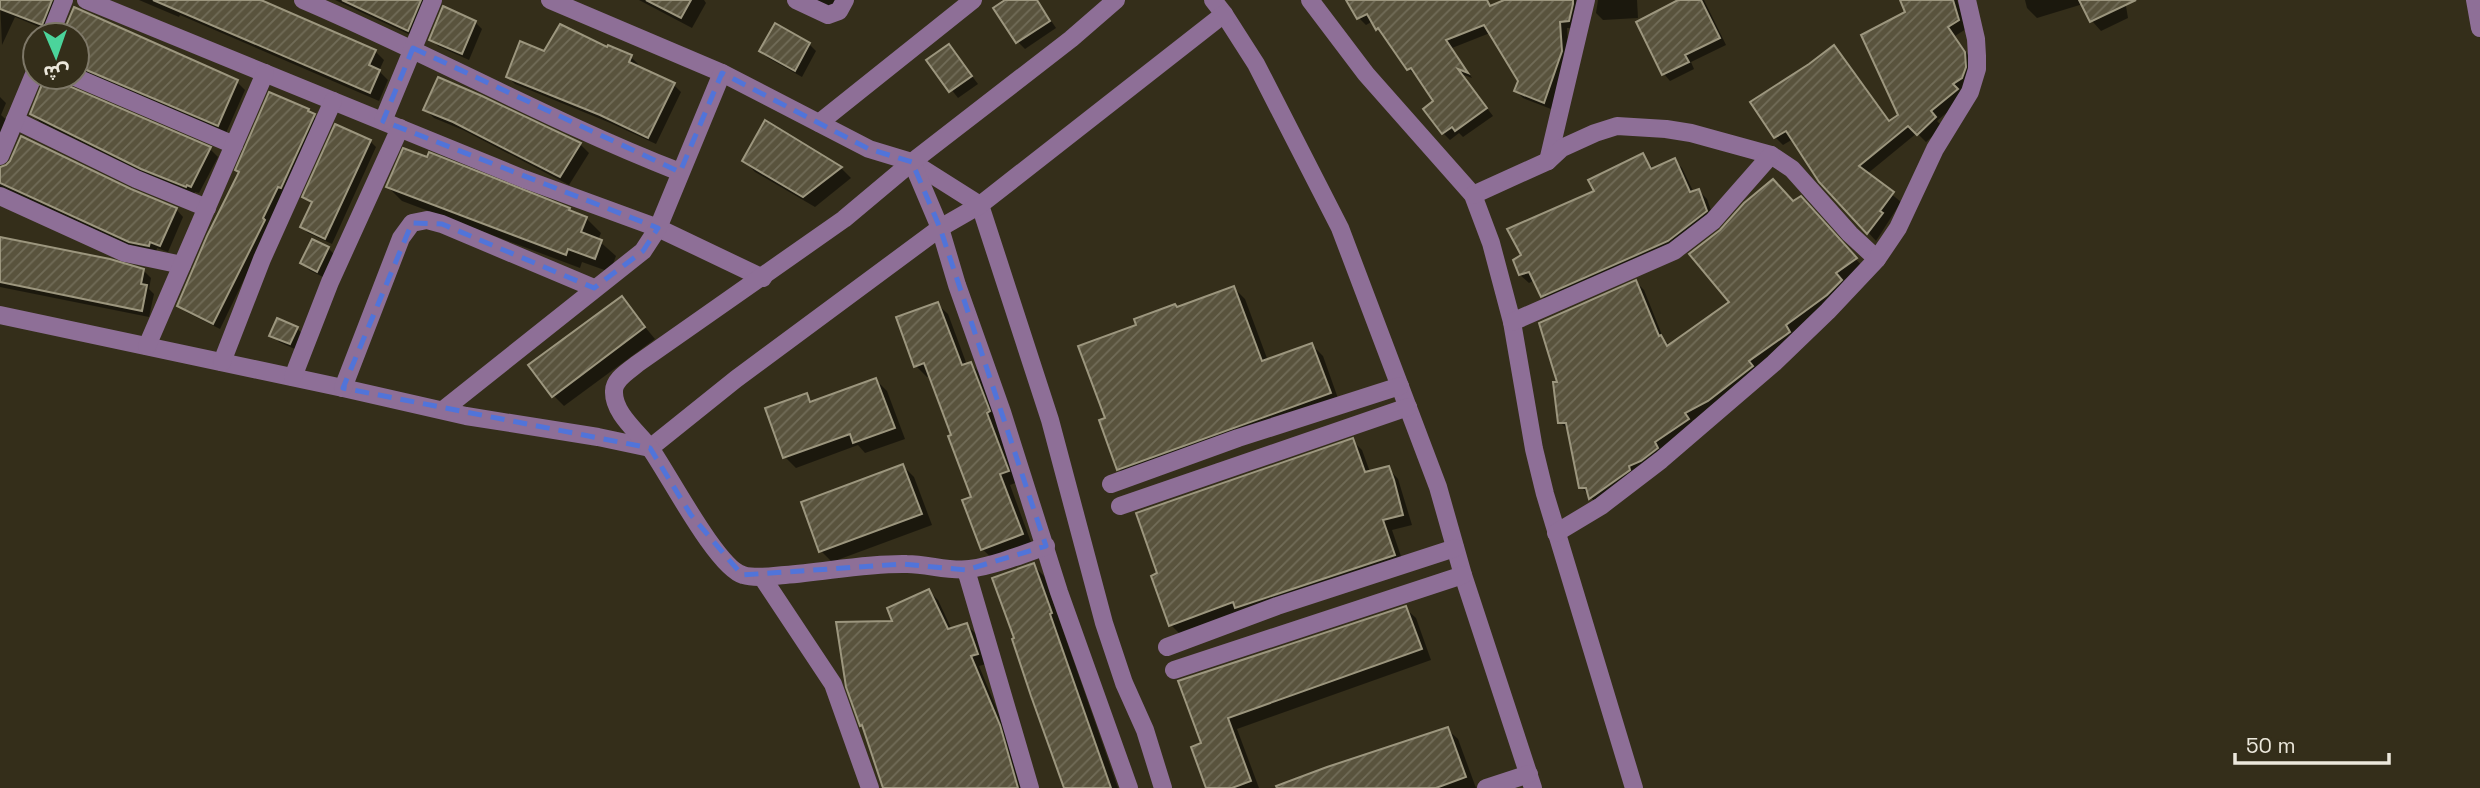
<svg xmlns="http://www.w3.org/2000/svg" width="2480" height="788" font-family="'Space Grotesk','Noto Sans Arabic',sans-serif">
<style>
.shadow{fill:#0007}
.building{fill:url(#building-hatch);stroke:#9c967e;stroke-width:2}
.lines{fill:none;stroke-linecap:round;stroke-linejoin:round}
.minor{stroke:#8e6f97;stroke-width:18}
.marked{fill:none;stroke:#5174d9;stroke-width:5;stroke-dasharray:14 9;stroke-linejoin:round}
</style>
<defs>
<pattern id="building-hatch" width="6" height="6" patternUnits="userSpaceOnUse" patternTransform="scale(1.75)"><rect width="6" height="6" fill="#59533d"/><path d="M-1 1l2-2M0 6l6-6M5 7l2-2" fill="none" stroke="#716c58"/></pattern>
</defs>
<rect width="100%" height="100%" fill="#342e1a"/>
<g class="shadow">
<path d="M0,0h52l7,6 -10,25 -34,-14 -13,28z"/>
<path d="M139,0h119l117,51 9,9 -5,11 9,9 -9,21 -199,-86 -1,2z"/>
<path d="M335,0h98l-16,38z"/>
<path d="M639,0h65l2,3 -14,25z"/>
<path d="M815,0h35l-6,13z"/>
<path d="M1008,0h29l19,28 -31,21 -7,-7z"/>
<path d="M1348,0h107l-34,31 88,-31h75l-8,28h-9l2,32 -18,49 -28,-11 -7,-7 4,-10 -30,-48 -38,15 20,30 -11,-4 32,42 -30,21 -4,-4 -9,7 -7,-7 -7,-32 -18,-26 -2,1 -7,-7 -36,-48 -7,4 -7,-7z"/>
<path d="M1598,0h39l1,18 -35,2 -7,-7z"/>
<path d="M1681,0h23l22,45 -35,17 3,7 -24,12 -6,-7 -26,-52z"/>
<path d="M1902,0h55l9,29 -11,7 18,26 -9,36 -27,23 6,6 -17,15 -9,-9 -50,41 34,28 -25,39 -55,-60 -28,-42 -10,6 -8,-8 59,-90 56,75 11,-6 7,-103z"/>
<path d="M2025,0h100l3,18 -27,13 -9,-10 -9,-17 -46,14 -10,-10z"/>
<path d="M75,9l162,73 8,8 -19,43 -149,-57v-41h-13z"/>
<path d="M475,22l7,7 -13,31 -31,-14 -7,-7z"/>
<path d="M775,25l34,19 7,7 -14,26 -34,-19 -7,-7z"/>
<path d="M949,46l29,38 -20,14 -29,-37z"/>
<path d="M609,47l22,10 7,7 -1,3 37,18 7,7 -25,52 -48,-22 -93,-38 -7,-7 37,-24 63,-4z"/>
<path d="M47,77h29l-4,3 -1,9 139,60 8,8 -19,36 -4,-1 -1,2 -44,-18 -110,-54 -8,-8z"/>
<path d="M0,97l6,6 -5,12 10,9 -11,27z"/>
<path d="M425,109l155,35 9,9 -20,32 -106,-55 -29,-12z"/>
<path d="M308,110l12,13 -100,206 -34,-17 -7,-6z"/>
<path d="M766,122l75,46 10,10 -36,29 -60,-35 -11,-11z"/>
<path d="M370,141l6,6 -44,97 -24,-11 -6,-6 10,-23 -8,-7z"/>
<path d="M1642,155l12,14 20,-9 8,8 12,25 5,-2 8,8 7,20 -38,30 -126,55 -8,-8 -7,-16 -6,3 -9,-8 77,-83z"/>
<path d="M0,169l130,22 46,18 7,8 -15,35 -11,-4 -1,5 -18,-4 -138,-62z"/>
<path d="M388,187l181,22 17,9 15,15 -3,7 18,16 -6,16 -28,-10 -2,6 -178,-67z"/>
<path d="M1793,203l15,3 55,61 -20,15 5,7 -132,120 -24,12 4,7 -98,77 -17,-18 -12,-57 -10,-8v-39l77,-101 8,8 20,50 6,6 61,-44z"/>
<path d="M0,239l143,31 8,8 -2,11 5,5 -5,23 -149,-30z"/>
<path d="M328,248l7,7 -10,23 -16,-8 -7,-7z"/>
<path d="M1234,288l11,11 23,62 44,-16 11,11 17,48 -210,76 -11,-11 -12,-50 31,-93z"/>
<path d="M621,298l34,41 -91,67 -11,-11z"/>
<path d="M937,304l11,10 19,51 4,-1 11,11 36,107 -8,3 22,60 -39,14 -11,-10 -9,-51 -43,-123 -3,2 -11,-11z"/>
<path d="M297,328l7,8 -7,14 -18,-8 -7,-7z"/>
<path d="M876,380l11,11 18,48 -40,14 -7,-8 -62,23 -11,-11 21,-62 8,8z"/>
<path d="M1352,440l10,10 8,22 18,-4 10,11 14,46 -20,5 12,35 -223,70 -10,-10 -11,-51z"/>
<path d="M903,466l11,11 18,48 -100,37 -11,-11z"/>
<path d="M1033,565l11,11 74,212h-51z"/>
<path d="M929,591l9,9 14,30 15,-5 9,9 10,30 -7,2 29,70 16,52h-140l-19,-60 -4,-3 34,-103z"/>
<path d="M1405,608l11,10 15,42 -194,69 22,59h-51l-5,-44 -23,-62z"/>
<path d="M1447,729l11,10 18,49h-200z"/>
</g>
<g class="building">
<path d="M0,0h52l-10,25 -42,-16z"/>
<path d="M153,0h108l115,50 -7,15 11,5 -10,23z"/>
<path d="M342,0h79l-13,31z"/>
<path d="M646,0h45l-10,18z"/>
<path d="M1005,0h32l13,21 -34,22 -23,-35z"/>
<path d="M1346,0h141l3,6 14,-6h69v4l-4,17 -9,1 2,29 -18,52 -30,-12 4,-10 -34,-56 -38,15 22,33 -10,-4 29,39 -32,23 -3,-4 -10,7 -19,-25 10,-8 -22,-33 -4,2 -29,-42 -2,2 -9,-16 -10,5z"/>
<path d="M1678,0h23l19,38 -35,17 4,7 -27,13 -26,-53z"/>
<path d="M1900,0h53l6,20 -11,7 17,25 1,15 -4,11 -9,6 5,5 -27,22 5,6 -19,18 -9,-9 -49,40 35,26 -14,19 3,2 -16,21 -48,-52 -33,-51 -12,7 -24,-36 59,-38 25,-19 55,76 9,-6 -37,-80 44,-23z"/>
<path d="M2079,0h57l-46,22z"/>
<path d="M443,6l33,15 -14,33 -33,-14z"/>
<path d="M74,7l164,73 -20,46 -141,-60v-31l-14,-2z"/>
<path d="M775,23l35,20 -15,28 -36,-20z"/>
<path d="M560,24l47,23 1,-2 24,10 -3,7 46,21 -27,55 -48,-23 -94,-38 14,-36 24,10z"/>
<path d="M949,44l23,32 -23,16 -23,-32z"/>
<path d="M45,77h19l2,6 5,4 140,60 -20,40 -4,-2 -1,2 -45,-18 -111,-55z"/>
<path d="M438,77l44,19 99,47 -21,34 -107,-55 -30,-12z"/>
<path d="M269,92l40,17 -1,2 7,3 -34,74 -3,-1 -15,31 2,2 -52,104 -36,-18 30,-70 32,-64 -4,-2z"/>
<path d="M765,120l77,47 -39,30 -61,-36z"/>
<path d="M335,124l36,16 -46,99 -25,-12 12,-25 -10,-5z"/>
<path d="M21,136l110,53 46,19 -17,38 -10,-4 -1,4 -20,-4 -129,-59v-16l6,-2 4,-4z"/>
<path d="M403,148l24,9 2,-5 141,56 -1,2 18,7 -6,15 21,8 -7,19 -27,-10 -2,6 -180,-68z"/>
<path d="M1643,153l8,16 24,-11 15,34 9,-3 8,22 -39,30 -127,56 -12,-25 -10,3 -6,-15 8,-5 -14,-26 87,-38 -6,-11z"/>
<path d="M1773,179l20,22 8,-5 56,62 -21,15 6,7 -15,15 -41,30 4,7 -41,29 4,5 -45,35 -23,12 4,6 -34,23 3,6 -17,13 -12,5 1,4 -41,29 -3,-11h-7l-13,-65h-8l-5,-41h4l-18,-59 97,-43 23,56 2,-1 6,11 62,-44 -40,-48 31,-24 24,-27z"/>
<path d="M0,237l110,22 34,10 -3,15 6,1 -5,26 -142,-29z"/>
<path d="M312,239l17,8 -12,25 -17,-9z"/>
<path d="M1234,286l28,75 50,-18 19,50 -214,77 -18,-50 6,-2 -27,-72 58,-21 -2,-6 41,-15 2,3z"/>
<path d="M622,296l23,31 -93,70 -24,-32z"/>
<path d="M938,302l24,63 9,-3 19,49 -3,2 22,58 -9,3 23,60 -42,16 -19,-50 9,-3 -23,-61 3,-1 -27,-72 -10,4 -18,-50z"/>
<path d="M277,318l21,9 -8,17 -21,-8z"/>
<path d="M876,378l19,50 -42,15 -3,-9 -67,24 -18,-50 42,-15 3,9z"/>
<path d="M1353,438l12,34 24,-6 5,14 9,35 -20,5 12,35 -160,53 -2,-6 -64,24 -18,-50 6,-3 -21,-60z"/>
<path d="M903,464l19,50 -103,38 -18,-50z"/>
<path d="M1034,563l18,50 -2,1 61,174h-47l-33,-92 -19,-57 2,-1 -22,-60z"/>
<path d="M929,589l19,40 19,-6 11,31 -7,2 29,69 18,63h-135l-21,-63 -2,1 -14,-39 -10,-65 56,-1 -5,-13z"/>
<path d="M1406,606l16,43 -194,69 23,63 -19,7h-26l-15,-41 10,-4 -23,-62z"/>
<path d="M1448,727l18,50 -30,11h-159l-1,-2 51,-19z"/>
</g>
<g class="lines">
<g class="minor">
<path d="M86,0l438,179 134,49 105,50"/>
<path d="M303,0c127,54 248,122 377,172"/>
<path d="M550,0l172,73 147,76 43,13 68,43 70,215 54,203 20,60 21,47 18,58"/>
<path d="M796,0l32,15 11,-4 6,-11"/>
<path d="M1213,0l11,14 32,50 84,164 98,259 25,88 70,213"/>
<path d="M1310,0l56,74 107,121 18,48 21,79 22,127 11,45 89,294"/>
<path d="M2475,0l5,28"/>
<path d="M50,35l14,-35"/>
<path d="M75,77l159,68"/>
<path d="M15,120l121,59 71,29"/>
<path d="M383,121l50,-121"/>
<path d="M819,123l154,-123"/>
<path d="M0,156l35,-84"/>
<path d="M1548,161l38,-161"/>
<path d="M912,162l28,66 17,57 45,127 57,180 70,196"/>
<path d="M1473,195l75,-34 14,-13 33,-15 22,-7 49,3 25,4 80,22 21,14 58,65 27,25"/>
<path d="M0,196l125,57 57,12"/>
<path d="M0,315l343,73 123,28 132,21 52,11 86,-69 204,-151 40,-23 244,-191"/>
<path d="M1512,322l162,-71 39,-30 58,-66"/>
<path d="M147,346l118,-273"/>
<path d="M222,362l40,-103 71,-158"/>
<path d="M293,377l37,-95 70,-154"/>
<path d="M343,388l58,-150 11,-15 15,-3 15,4 152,64"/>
<path d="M443,410l200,-159 15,-23 64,-155"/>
<path d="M1111,484l127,-46 162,-52"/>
<path d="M1120,506l288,-99"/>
<path d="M1556,533l45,-27 60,-46 113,-97 54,-52 49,-52 21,-31 37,-79 35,-57 7,-23v-13l-1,-17 -9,-39"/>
<path d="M1046,546c-25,9 -50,19 -76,23 -20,3 -42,-5 -63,-5 -41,-1 -81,8 -122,11 -13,1 -29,4 -42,0 -26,-7 -75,-102 -93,-127 -12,-16 -37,-35 -36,-57 0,-12 15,-20 23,-27l207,-145 68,-57 159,-123 45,-39"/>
<path d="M966,570l64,218"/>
<path d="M762,577l71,107 37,104"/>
<path d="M1167,647l110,-41 178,-58"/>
<path d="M1174,670l289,-95"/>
<path d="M1486,788l43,-14"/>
</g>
</g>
<path class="marked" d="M413,48l267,124 42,-99 147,76 43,13 28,66 106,318 -80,24 -64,-6 -160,11 -51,-60 -41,-67 -307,-60 69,-165 30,1 152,64 49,-37 15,-23 -275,-107z"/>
<g transform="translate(56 56) rotate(178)"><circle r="33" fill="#342e1a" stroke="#7e7868" stroke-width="2"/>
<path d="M0-5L12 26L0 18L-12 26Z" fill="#4bd49b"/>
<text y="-10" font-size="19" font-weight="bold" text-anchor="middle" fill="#ece8dc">ش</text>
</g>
<path d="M2235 753v10h154v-10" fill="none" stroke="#ece8dc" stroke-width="3.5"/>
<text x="2246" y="753" font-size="21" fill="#ece8dc" stroke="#342e1a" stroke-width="5" paint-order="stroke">50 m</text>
</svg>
